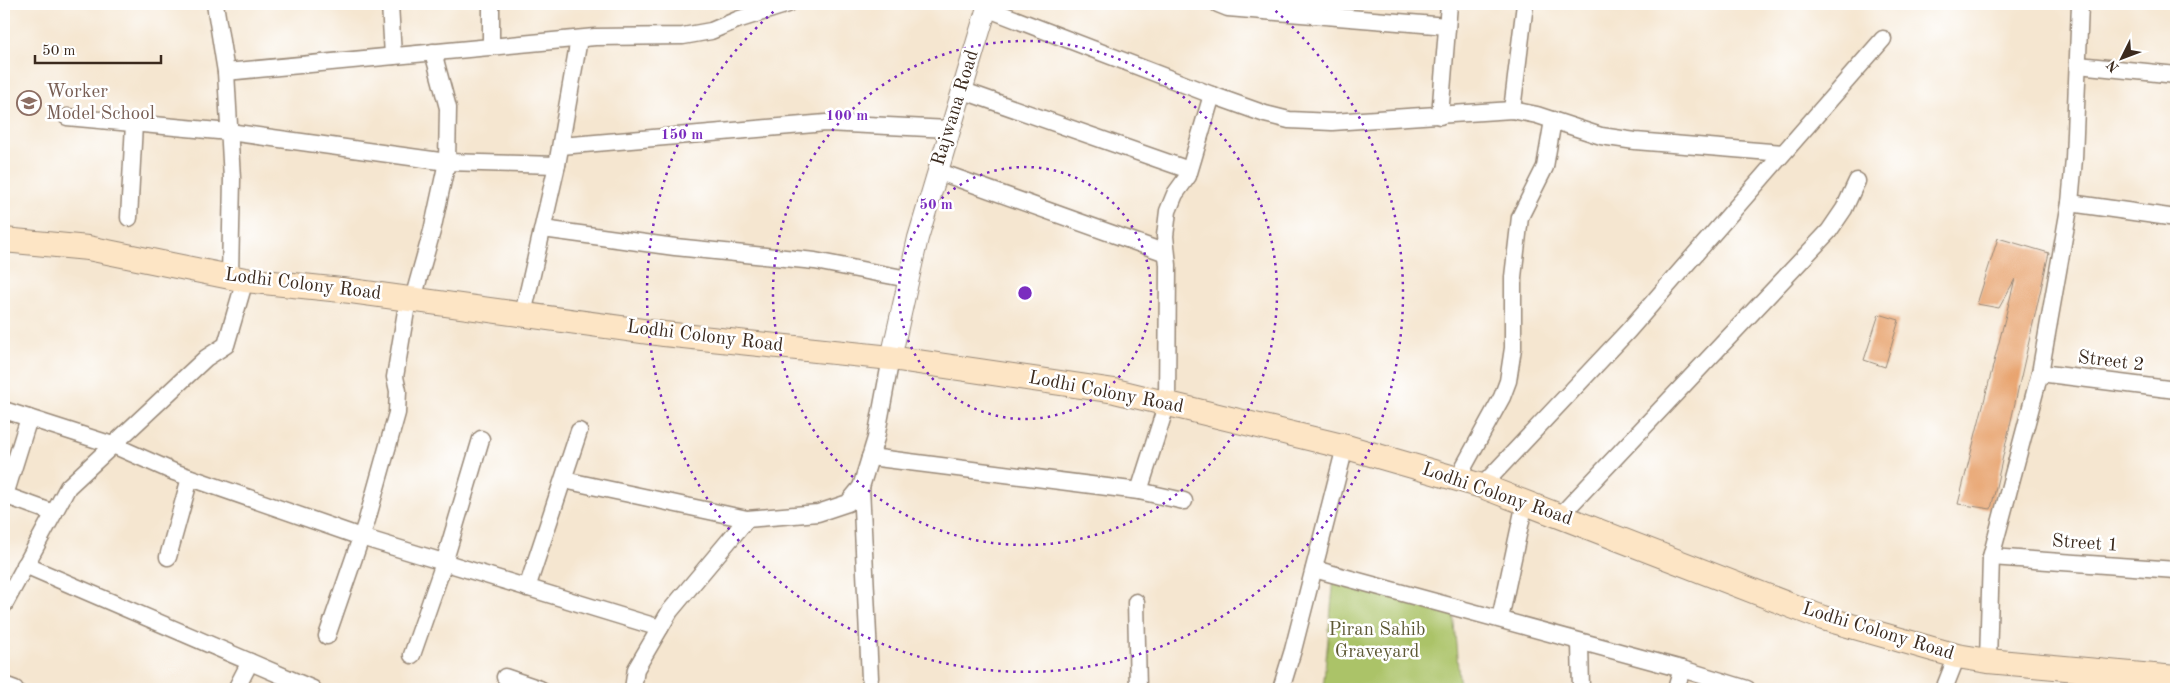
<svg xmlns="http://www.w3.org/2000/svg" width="2180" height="693" font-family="'Old Standard TT',serif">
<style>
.green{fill:#abc368;stroke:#737643}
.building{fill:#e8a46f}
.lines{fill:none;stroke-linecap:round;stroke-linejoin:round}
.minor-casing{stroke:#988877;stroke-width:19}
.tertiary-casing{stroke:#988877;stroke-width:22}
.secondary-casing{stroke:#988877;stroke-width:26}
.minor{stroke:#fff;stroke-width:16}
.tertiary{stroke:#fff;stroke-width:20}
.secondary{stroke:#fde5c5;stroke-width:24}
.ring{fill:none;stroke:#7b2cbf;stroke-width:2.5;stroke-dasharray:2.5 5}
.labels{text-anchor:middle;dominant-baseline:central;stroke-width:5;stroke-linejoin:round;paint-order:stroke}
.education-label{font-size:19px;fill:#785e54;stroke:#fff;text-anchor:start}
.street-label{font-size:19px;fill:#3b2a1e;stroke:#fff}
.park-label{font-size:19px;fill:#5d5834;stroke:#fff}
.centre{fill:#7b2cbf;stroke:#fff;stroke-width:2.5}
.ring-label{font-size:15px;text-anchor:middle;font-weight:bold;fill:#7b2cbf;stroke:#fff;stroke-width:5;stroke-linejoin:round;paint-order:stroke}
</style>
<rect width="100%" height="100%" fill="#fff"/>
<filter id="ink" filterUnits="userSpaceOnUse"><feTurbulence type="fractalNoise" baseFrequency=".02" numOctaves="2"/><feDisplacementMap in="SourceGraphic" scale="10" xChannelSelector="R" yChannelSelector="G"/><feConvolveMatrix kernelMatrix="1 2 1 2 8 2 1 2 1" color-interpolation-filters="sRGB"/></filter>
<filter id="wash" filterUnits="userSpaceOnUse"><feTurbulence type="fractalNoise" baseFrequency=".0096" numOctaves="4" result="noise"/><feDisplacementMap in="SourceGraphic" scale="20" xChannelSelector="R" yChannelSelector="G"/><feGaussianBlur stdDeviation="1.12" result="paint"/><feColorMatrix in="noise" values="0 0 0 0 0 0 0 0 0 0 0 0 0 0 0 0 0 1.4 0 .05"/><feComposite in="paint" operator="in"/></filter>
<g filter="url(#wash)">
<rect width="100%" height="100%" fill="#f5e6d0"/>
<path class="green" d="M1334,578l119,34 7,77h-137z"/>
<g id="blocks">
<g class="building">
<path d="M1998,238l51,15 -58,256 -33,-5 57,-225 -16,29 -22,-4z"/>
<path d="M1879,314l20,6 -14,47 -21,-7z"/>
</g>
</g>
</g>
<g filter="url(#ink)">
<use href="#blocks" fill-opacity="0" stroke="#988877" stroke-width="1"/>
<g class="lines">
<defs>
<g id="minor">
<path d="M215,4l11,68 6,107 -2,98"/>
<path d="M390,4l3,52"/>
<path d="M491,4v43"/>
<path d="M1218,4l10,4 219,18"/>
<path d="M986,8l226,87 53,19 24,6 43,2 180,-12 25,5 64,21 34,5 148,12"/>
<path d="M2078,65l98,10"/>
<path d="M226,72l369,-35 88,-1 28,-5 26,-11 51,-16"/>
<path d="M961,90l228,80"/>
<path d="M1512,110l13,-106"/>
<path d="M1440,116l9,-112"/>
<path d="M67,117l162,15 218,30 110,3"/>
<path d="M561,146l265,-23 123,6"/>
<path d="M937,171l229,82"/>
<path d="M2070,203l106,15"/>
<path d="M129,218l5,-94"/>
<path d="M543,229l132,18 140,14 93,18"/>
<path d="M413,299l19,-68 15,-69 1,-54 -15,-56"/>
<path d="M523,314l34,-149 22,-126"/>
<path d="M2040,373l136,17"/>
<path d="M4,410l109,35 61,27 187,65 299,91"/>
<path d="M870,457l269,34 45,10"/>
<path d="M1457,479l45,-82 6,-16 5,-33v-71l7,-60 25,-50 8,-47"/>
<path d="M564,480l183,39"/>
<path d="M1482,486l146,-155 255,-292"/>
<path d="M861,487l9,191"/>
<path d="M1139,491l28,-88 1,-138 -3,-29 3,-25 7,-17 13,-18 24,-81"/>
<path d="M4,495l50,18"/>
<path d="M5,495l24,-77"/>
<path d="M1560,516l269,-285 15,-22 13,-28"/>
<path d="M168,557l22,-79"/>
<path d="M1991,557l185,13"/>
<path d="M25,565l288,124"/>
<path d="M1314,569l368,100 65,20"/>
<path d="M527,588l52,-157"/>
<path d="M1136,602l2,87"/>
<path d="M4,605l64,-118 138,-129 20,-13 19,-65"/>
<path d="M1500,619l25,-117"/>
<path d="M327,636l40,-116 30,-107 1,-22 -3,-14 13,-78"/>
<path d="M1580,642l1,47"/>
<path d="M412,655l32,-92 37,-124"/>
<path d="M1988,661l3,-104 49,-184 30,-170 4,-44 6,-155"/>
<path d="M505,677l35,12"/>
<path d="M4,685l11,4"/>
<path d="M236,689l14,-27"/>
<path d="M633,689l3,-20 34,-58 77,-92 71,-6 30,-10 13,-16 15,-49 15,-80"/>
<path d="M1281,689l12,-39 52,-203"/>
<path d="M1676,689l6,-20"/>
<path d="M1944,689l13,-33"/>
</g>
<path id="tertiary" d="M891,358l27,-120 70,-234"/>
<path id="secondary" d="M4,240l84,8 157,32 106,11 313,43 227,24 224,33 235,57 132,38 341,132 134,38 31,5 188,17"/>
</defs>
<use href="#minor" class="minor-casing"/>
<use href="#tertiary" class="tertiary-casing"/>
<use href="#secondary" class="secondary-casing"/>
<use href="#minor" class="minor"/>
<use href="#tertiary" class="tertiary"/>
<use href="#secondary" class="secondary"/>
</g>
</g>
<g class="ring">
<circle cx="1025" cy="293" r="126"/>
<circle cx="1025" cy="293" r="252"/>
<path d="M1270 6A378 378 0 1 1 780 6"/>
</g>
<defs>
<symbol id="school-ring" viewBox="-11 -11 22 22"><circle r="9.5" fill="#fff" stroke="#8d6e63" stroke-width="1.5"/><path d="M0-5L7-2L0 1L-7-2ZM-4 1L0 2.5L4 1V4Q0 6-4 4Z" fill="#8d6e63"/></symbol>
</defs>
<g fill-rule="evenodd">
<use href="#school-ring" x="15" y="89" width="28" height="28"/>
</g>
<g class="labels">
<g class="education-label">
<text x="46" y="92">Worker<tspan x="46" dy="22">Model School</tspan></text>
</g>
<g class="street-label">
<text transform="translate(956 108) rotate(-73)">Rajwana Road</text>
<text transform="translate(303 285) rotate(7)">Lodhi Colony Road</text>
<text transform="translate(705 337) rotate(7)">Lodhi Colony Road</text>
<text transform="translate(2111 362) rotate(7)">Street 2</text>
<text transform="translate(1106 393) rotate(11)">Lodhi Colony Road</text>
<text transform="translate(1497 495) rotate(19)">Lodhi Colony Road</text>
<text transform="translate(2085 544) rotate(4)">Street 1</text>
<text transform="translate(1878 632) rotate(17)">Lodhi Colony Road</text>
</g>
<g class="park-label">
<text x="1377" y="630">Piran Sahib<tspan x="1377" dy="22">Graveyard</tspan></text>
</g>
</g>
<circle cx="1025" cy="293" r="8" class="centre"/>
<g class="ring-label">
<text x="847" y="120">100 m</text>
<text x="682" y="139">150 m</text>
<text x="936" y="209">50 m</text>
</g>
<rect width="2180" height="693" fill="none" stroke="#fff" stroke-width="20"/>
<g transform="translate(2122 58) rotate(228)" stroke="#ffffff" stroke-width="4" paint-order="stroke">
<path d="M0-4L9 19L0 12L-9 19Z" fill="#3b2a1e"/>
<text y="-8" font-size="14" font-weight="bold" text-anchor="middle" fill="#3b2a1e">N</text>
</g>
<path d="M35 55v8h126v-8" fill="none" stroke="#3b2a1e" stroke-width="2.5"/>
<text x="42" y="55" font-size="15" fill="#3b2a1e" stroke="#ffffff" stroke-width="4" paint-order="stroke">50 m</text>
</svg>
